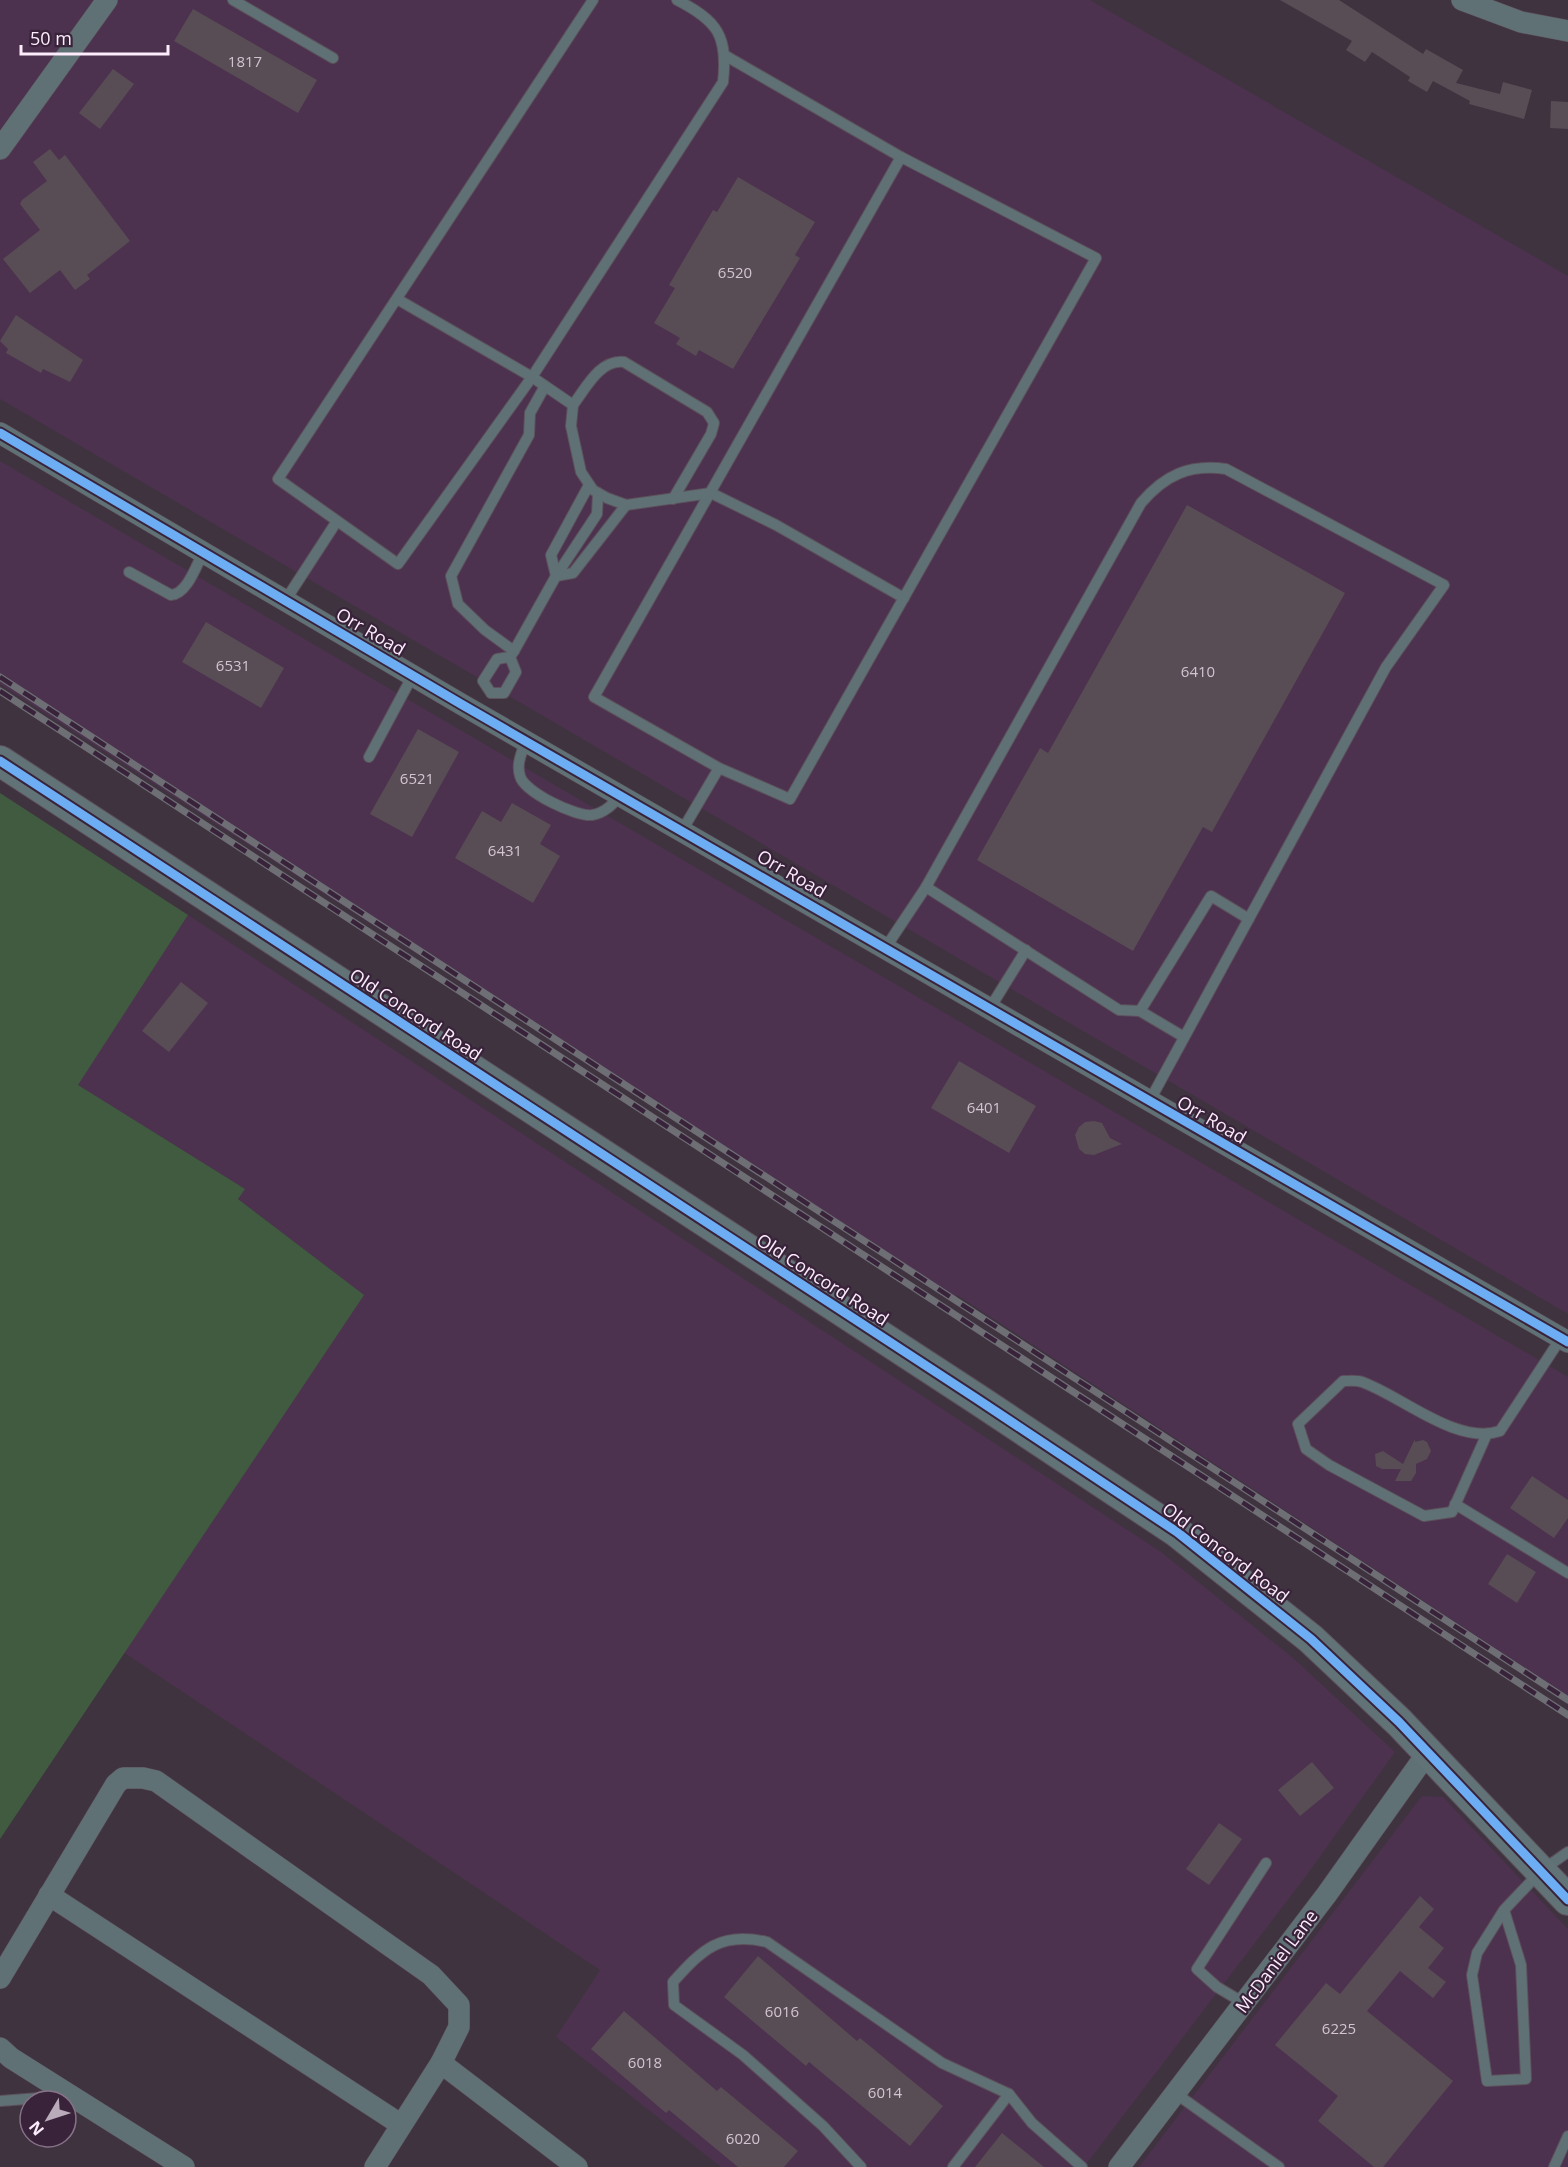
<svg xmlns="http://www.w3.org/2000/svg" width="1568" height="2167" font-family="'Open Sans',sans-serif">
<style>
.built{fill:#4c324e}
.green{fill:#415b41}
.building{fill:#584c55}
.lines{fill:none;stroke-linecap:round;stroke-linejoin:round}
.lane-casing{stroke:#5c515c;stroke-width:12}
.street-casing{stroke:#5c515c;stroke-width:22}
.secondary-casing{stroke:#5c515c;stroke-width:32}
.lane{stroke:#607175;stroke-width:10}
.street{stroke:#607175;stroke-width:21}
.secondary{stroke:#627377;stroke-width:30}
.rail-casing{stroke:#6e6e75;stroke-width:7}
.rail{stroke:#39233b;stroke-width:4.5;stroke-dasharray:14;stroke-linecap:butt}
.cycleway-casing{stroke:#39233b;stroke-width:13}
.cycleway{stroke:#6dadf4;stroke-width:9}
.labels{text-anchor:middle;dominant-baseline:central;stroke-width:4.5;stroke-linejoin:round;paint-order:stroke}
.number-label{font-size:15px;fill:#d3c4d2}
.street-label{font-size:18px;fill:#fcecfc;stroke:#39233b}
</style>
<rect width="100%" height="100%" fill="#3f333f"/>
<g class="built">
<path d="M0,0h1090l478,276v1038l-1568,-915z"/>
<path d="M0,461l1568,916v319l-611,-401 -3,6 -954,-617z"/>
<path d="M188,915l973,637 132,106 102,94 -89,124 -222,291h-363l-165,-130 44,-67 -477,-318 240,-357 -125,-96 6,-10 -167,-104z"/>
<path d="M1422,1796l21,1 125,132v238h-429z"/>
</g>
<path class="green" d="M0,793l188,122 -110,170 167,104 -7,10 126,96 -364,544z"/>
<g class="building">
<path d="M1280,0h59l84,54 3,-5 37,21 -7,13 44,11 3,-12 29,8 -8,29 -55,-15 1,-3 -37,-20 -6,11 -19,-11 2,-4 -38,-25 -7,10 -19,-12 6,-9z"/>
<path d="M193,9l124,71 -19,33 -124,-72z"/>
<path d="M113,69l21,15 -34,45 -21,-16z"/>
<path d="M1551,101l17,1v27l-18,-1z"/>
<path d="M50,149l9,11 6,-5 65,86 -43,34 3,4 -15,11 -15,-20 -30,23 -27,-34 37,-29 -20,-26 2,-4 25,-19 -14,-19z"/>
<path d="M738,177l77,45 -20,33 5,3 -67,111 -34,-19 -3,6 -20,-12 4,-6 -26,-15 21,-35 -6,-3 44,-75 4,2z"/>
<path d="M16,315l67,45 -13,22 -27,-13 -2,4 -35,-20 2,-4 -8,-8z"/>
<path d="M1187,505l158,88 -133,239 -9,-5 -70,124 -156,-91 63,-112 8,5z"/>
<path d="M206,622l78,46 -23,40 -79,-46z"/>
<path d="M418,729l41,23 -47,85 -42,-23z"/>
<path d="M512,803l39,22 -11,19 20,12 -27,47 -78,-45 27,-47 19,11z"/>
<path d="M181,982l27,21 -39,49 -27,-21z"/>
<path d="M959,1061l77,45 -27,47 -78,-45z"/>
<path d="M1094,1121l8,2 8,15 12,6 -28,11 -9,-1 -6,-5 -4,-14 4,-8 6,-5z"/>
<path d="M1415,1439v3l8,-2 4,2 4,9 -4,8 -11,5v9l-5,8h-16l6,-12h-19l-6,-3 -1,-12 8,-3 20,13z"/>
<path d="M1532,1476l36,24v18l-14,20 -44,-30z"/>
<path d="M1507,1554l29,18 -19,31 -29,-19z"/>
<path d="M1312,1762l22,26 -34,28 -22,-26z"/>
<path d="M1219,1823l23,16 -33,46 -23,-16z"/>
<path d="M1420,1896l14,13 -15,18 25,21 -16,20 18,14 -13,16 -33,-27 -33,40 86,70 -70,86h-9l-56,-46 20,-25 -63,-51 51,-62 14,11z"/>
<path d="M758,1956l99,85 3,-3 83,68 -33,40 -101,-84 -3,4 -82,-69z"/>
<path d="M624,2011l93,80 4,-4 77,64 -14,16h-46l-69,-57 -3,3 -75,-64z"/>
<path d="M1002,2133l42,34h-69z"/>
</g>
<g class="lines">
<defs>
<g id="lane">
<path d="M233,0l100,58"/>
<path d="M593,0l-315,479 120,85 134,-187 191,-295c5,-46 -5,-61 -46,-82"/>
<path d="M726,56l175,101"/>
<path d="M397,299l135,78 41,28 -2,21 10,46 12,18 14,8 19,7 85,-12 65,32 128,73"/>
<path d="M573,405c13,-17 27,-46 51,-43l83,50 7,11 -3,11 -38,65"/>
<path d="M129,572l42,23c16,-1 25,-29 32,-42"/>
<path d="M556,576l17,-3 53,-68"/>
<path d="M556,576l-5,-21 38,-70"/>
<path d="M285,601l52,-80"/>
<path d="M514,651l-29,-21 -27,-26 -7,-28 78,-141 1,-22 15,-27"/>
<path d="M491,693l-8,-12 14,-22 13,-2 4,-6 42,-75 41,-62 1,-21"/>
<path d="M491,693h13l12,-21 -6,-15"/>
<path d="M526,740c-4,13 -10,23 -6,36 4,16 56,41 72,39 13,-2 21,-11 30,-21"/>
<path d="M369,757l44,-82"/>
<path d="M683,829l36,-61 -125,-71 307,-540 195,101 -306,541 -71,-31"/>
<path d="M886,947l40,-60"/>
<path d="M990,1008l36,-58"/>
<path d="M1140,1011l44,26"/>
<path d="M1149,1102l237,-435 58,-82 -218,-116c-37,-5 -61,6 -85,34l-215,384 193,123 21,1 71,-115 38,23"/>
<path d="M1486,1436l-34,76 -28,4 -95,-51 -23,-16 -8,-25 45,-43c6,0 13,-1 19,1 38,13 95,64 138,49l61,-93"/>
<path d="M1455,1504l113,69"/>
<path d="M1504,1910l-27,43 -5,22 15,106 39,-2 -5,-114 -17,-55 37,-39 27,-19"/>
<path d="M1244,2003l-27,-16 -20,-18 69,-106"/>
<path d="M1175,2093l104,74"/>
<path d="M0,2101l39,-3 22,-8"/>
<path d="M861,2167l-38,-41 -80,-71 -69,-50 -1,-23c29,-32 47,-51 94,-40l175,121 67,31 23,29 50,44"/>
<path d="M953,2167l56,-73"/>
<path d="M1554,2167l14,-31"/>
</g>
<g id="street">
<path d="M1462,0l59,22 47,9"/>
<path d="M0,149l107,-149"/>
<path d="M0,433l461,271 1107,638"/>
<path d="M49,1895l351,229"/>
<path d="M0,1978l116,-194 7,-6h20l13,3 275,194 28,30v22l-18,36 -66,104"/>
<path d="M0,2048l11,10 173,109"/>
<path d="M441,2063l136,104"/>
<path d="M1119,2167l208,-273 101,-142"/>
</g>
<path id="secondary" d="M0,761l977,638 200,133 134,107 88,83 169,178"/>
</defs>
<use href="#lane" class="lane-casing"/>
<use href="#street" class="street-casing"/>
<use href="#secondary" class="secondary-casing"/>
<use href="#lane" class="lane"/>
<use href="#street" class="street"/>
<use href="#secondary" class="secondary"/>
<defs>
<g id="rail">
<path d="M0,677l1568,1023"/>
<path d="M0,691l1568,1024"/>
</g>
</defs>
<use href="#rail" class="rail-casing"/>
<use href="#rail" class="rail"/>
<defs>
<g id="cycleway">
<path d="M0,433l461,271 1107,638"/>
<path d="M0,761l977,638 200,133 134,107 88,83 169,178"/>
</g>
</defs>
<use href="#cycleway" class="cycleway-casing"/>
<use href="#cycleway" class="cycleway"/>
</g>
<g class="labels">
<g class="number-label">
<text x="245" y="61">1817</text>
<text x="735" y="272">6520</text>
<text x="233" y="665">6531</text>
<text x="1198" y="671">6410</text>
<text x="417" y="778">6521</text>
<text x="505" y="850">6431</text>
<text x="984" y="1107">6401</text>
<text x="782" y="2011">6016</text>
<text x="1339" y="2028">6225</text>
<text x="645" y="2062">6018</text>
<text x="885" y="2092">6014</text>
<text x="743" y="2138">6020</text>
</g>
<g class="street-label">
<text transform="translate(371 631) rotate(30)">Orr Road</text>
<text transform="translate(792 873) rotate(30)">Orr Road</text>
<text transform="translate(416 1014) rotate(33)">Old Concord Road</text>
<text transform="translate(1212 1119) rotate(30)">Orr Road</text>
<text transform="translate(823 1279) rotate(33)">Old Concord Road</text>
<text transform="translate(1226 1552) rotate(37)">Old Concord Road</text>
<text transform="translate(1276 1961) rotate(-53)">McDaniel Lane</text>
</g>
</g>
<g transform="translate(48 2119) rotate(231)"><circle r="28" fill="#39233b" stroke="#877388" stroke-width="1.5"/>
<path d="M0-4.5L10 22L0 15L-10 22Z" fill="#baabba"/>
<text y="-9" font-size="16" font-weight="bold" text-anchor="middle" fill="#fcecfc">N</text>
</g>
<path d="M21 45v9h147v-9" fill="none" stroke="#fcecfc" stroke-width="3"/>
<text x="30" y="45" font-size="18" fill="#fcecfc" stroke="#39233b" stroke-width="4.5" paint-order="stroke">50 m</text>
</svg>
